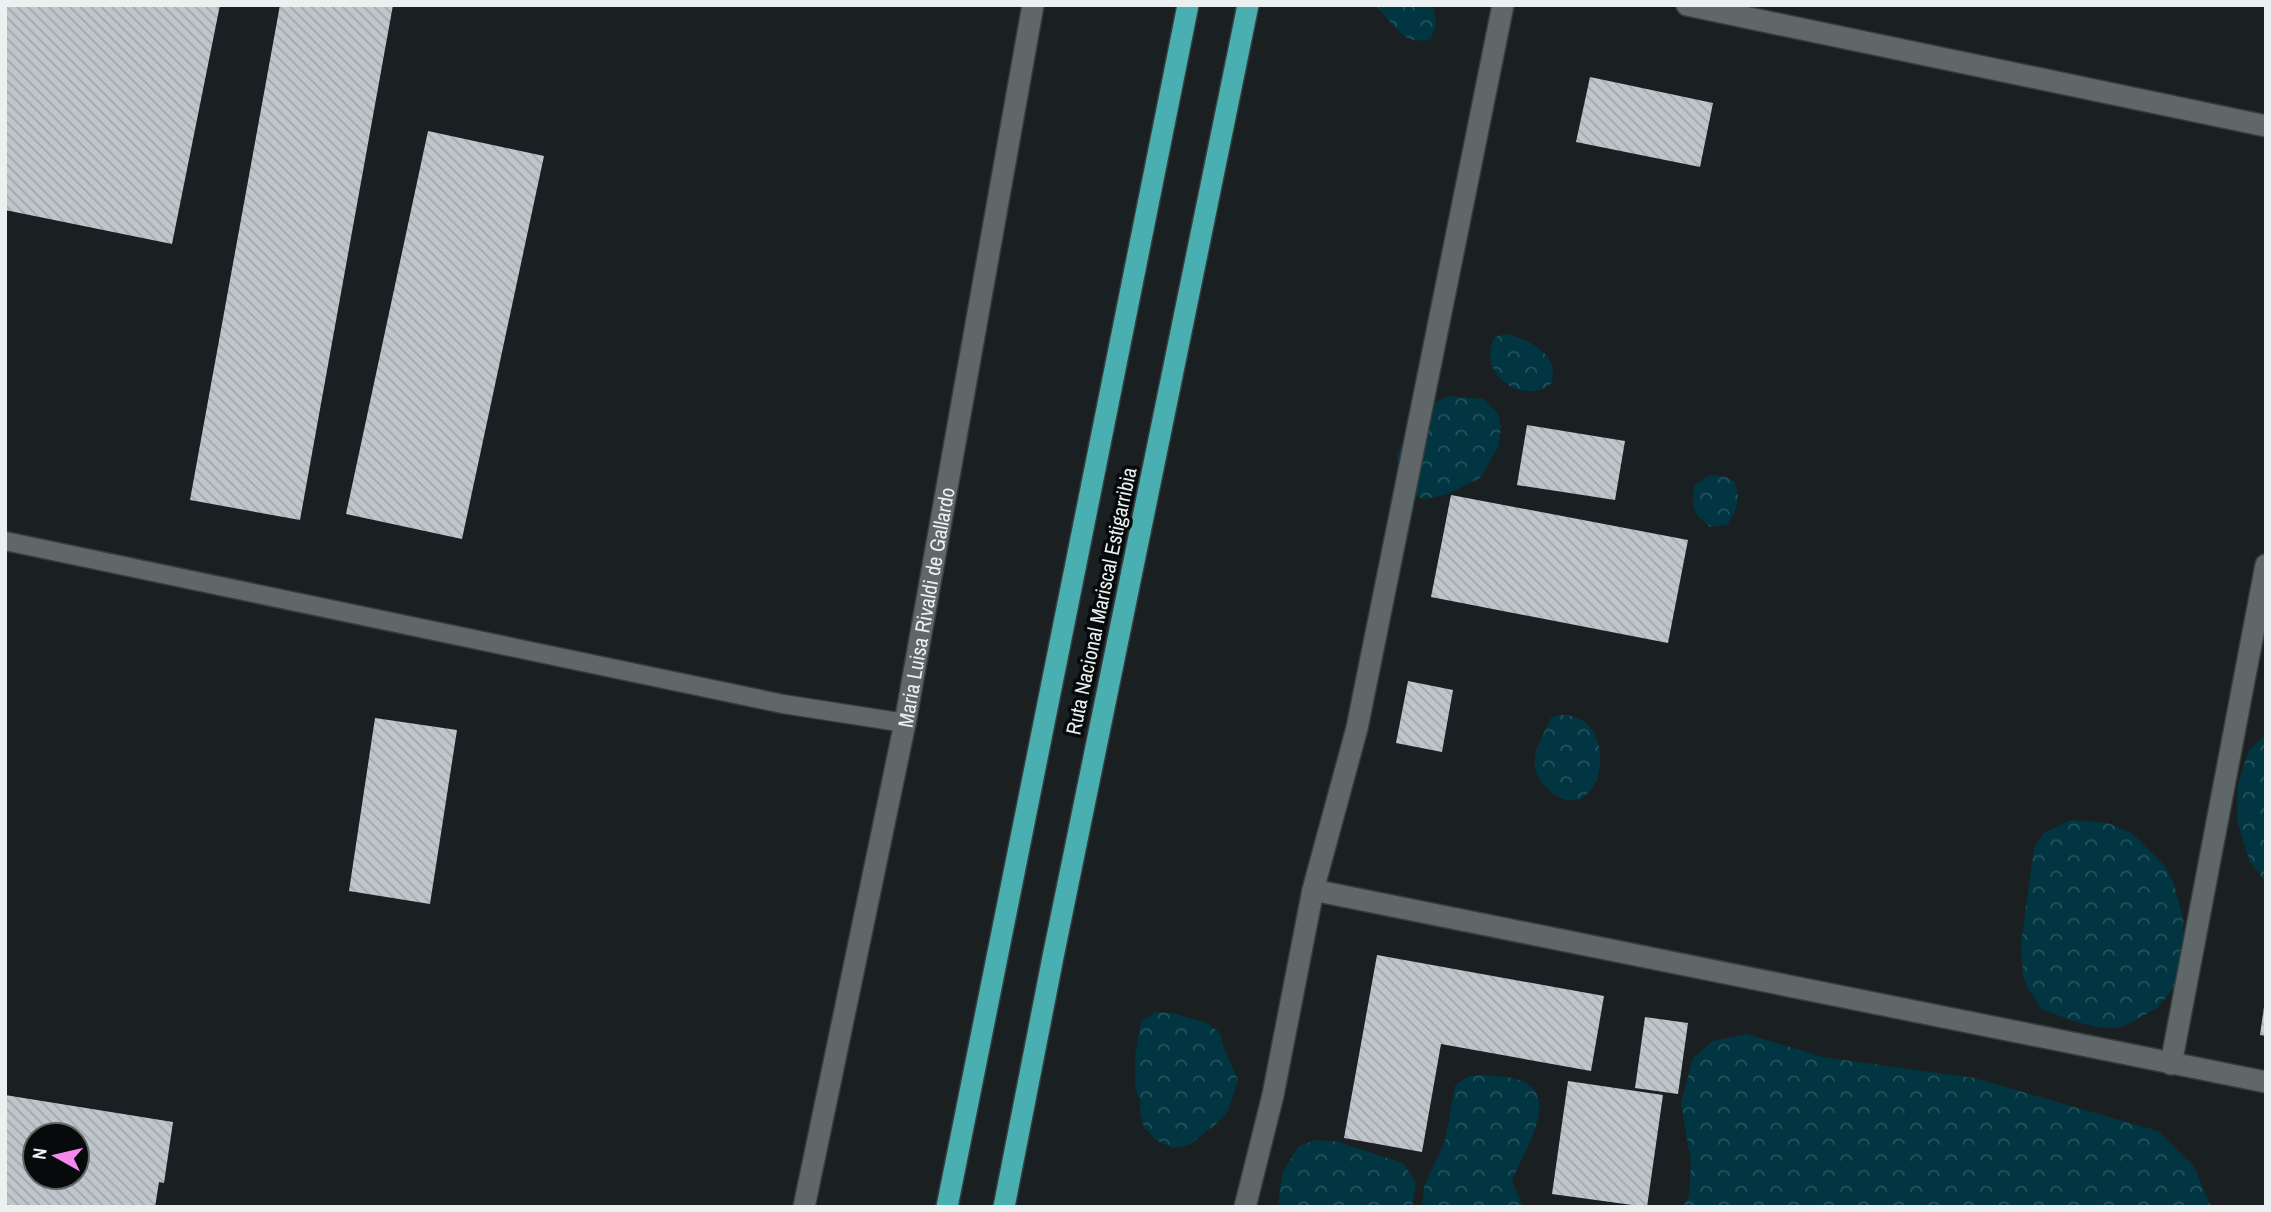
<svg xmlns="http://www.w3.org/2000/svg" width="2271" height="1212" font-family="'Archivo Narrow',sans-serif">
<style>
.forest{fill:url(#forest-crowns)}
.building{fill:url(#building-back-hatch);fill-rule:evenodd}
.lines{fill:none;stroke-linecap:round;stroke-linejoin:round}
.lane-casing{stroke:#383d3e;stroke-width:21}
.street-casing{stroke:#383d3e;stroke-width:24}
.highway-casing{stroke:#383d3e;stroke-width:24}
.lane{stroke:#5f6769;stroke-width:18}
.street{stroke:#5f6769;stroke-width:21}
.highway{stroke:#49afb0;stroke-width:21}
.labels{text-anchor:middle;dominant-baseline:central;stroke-width:7;stroke-linejoin:round;paint-order:stroke}
.street-label{font-size:21px;fill:#ebf0f1;stroke:#070a0a}
</style>
<defs>
<pattern id="forest-crowns" width="20" height="18" patternUnits="userSpaceOnUse" patternTransform="scale(1.75)"><rect width="20" height="18" fill="#003541"/><path d="M2 6a3 3 0 1 1 6 0M12 15a3 3 0 1 1 6 0" fill="none" stroke="#25535d"/></pattern>
<pattern id="building-back-hatch" width="6" height="6" patternUnits="userSpaceOnUse" patternTransform="scale(1.75)"><rect width="6" height="6" fill="#bfc6cb"/><path d="M-1 5l2 2M0 0l6 6M5-1l2 2" fill="none" stroke="#a1a6aa"/></pattern>
</defs>
<rect width="100%" height="100%" fill="#1a2022"/>
<g class="forest">
<path d="M1375,5h58l3,19 -5,15c-29,8 -37,-16 -56,-34z"/>
<path d="M1506,334c24,6 55,21 45,50 -28,22 -76,-10 -56,-47z"/>
<path d="M1448,396l35,3 15,14 3,15 -3,19 -18,31 -32,16 -22,5 -11,-3 -9,-4 -7,-14 -2,-23 13,-29 20,-21z"/>
<path d="M1710,475l17,2 7,4c7,19 4,27 -7,44l-17,2c-17,-14 -20,-20 -15,-42z"/>
<path d="M1559,715c69,-4 42,127 -13,72 -23,-23 -6,-44 5,-69z"/>
<path d="M2266,734v148l-16,-20 -13,-41 1,-37 11,-34z"/>
<path d="M2071,820l37,3 25,11 31,31 9,16 10,37 2,35 -8,31 -19,23 -24,14 -16,7 -22,-1 -26,-7 -28,-11 -15,-22 -4,-12 -2,-31 13,-96 10,-15z"/>
<path d="M1155,1012l18,1 34,10 13,10 4,15 14,32 -10,31 -12,13 -27,21 -16,3 -17,-8 -12,-13 -4,-16v-11l-5,-12v-32l6,-34z"/>
<path d="M1747,1034l76,23 151,21 184,53 36,35 17,41h-528l6,-11 2,-35 -10,-58 12,-45 20,-17z"/>
<path d="M1486,1075c10,2 23,1 33,5 45,15 2,75 -7,101l11,26h-101l2,-20 21,-46 10,-55 14,-10z"/>
<path d="M1316,1140l22,2 65,21 13,20 -4,24h-134l4,-34 17,-27z"/>
</g>
<g class="building">
<path d="M5,5h215l-48,239 -167,-34z"/>
<path d="M280,5h113l-93,515 -110,-20z"/>
<path d="M1590,77l123,26 -13,64 -124,-25z"/>
<path d="M428,131l116,25 -82,383 -116,-25z"/>
<path d="M1527,425l98,16 -10,59 -98,-15z"/>
<path d="M1451,495l237,45 -20,103 -237,-46z"/>
<path d="M1408,681l45,9 -11,62 -46,-9z"/>
<path d="M375,718l82,12 -27,174 -81,-13z"/>
<path d="M1377,955l227,41 -13,75 -150,-27 -19,108 -78,-14z"/>
<path d="M2264,1007h2v29l-6,-1z"/>
<path d="M1645,1017l43,6 -10,71 -43,-6z"/>
<path d="M1568,1081l95,14 -16,112 -95,-13z"/>
<path d="M5,1095l168,27 -9,61 -5,-1 -4,25h-150zM35,1135h42v42h-42z"/>
</g>
<g class="lines">
<defs>
<path id="lane" d="M5,541l778,163 122,19"/>
<g id="street">
<path d="M1687,5l579,121"/>
<path d="M1313,890l953,192"/>
<path d="M2171,1064l95,-499"/>
<path id="s1" d="M804,1207l101,-484 128,-718"/>
<path d="M1245,1207l28,-112 40,-205 44,-162 146,-723"/>
</g>
<g id="highway">
<path d="M947,1207l241,-1202"/>
<path d="M1004,1207l49,-250 195,-952"/>
</g>
</defs>
<use href="#lane" class="lane-casing"/>
<use href="#street" class="street-casing"/>
<use href="#highway" class="highway-casing"/>
<use href="#lane" class="lane"/>
<use href="#street" class="street"/>
<use href="#highway" class="highway"/>
</g>
<g class="labels">
<g class="street-label">
<text transform="translate(1101 601) rotate(-78)">Ruta Nacional Mariscal Estigarribia</text>
<text stroke="none"><textPath href="#s1" startOffset="612">Maria Luisa Rivaldi de Gallardo</textPath></text>
</g>
</g>
<rect width="2271" height="1212" fill="none" stroke="#ebf0f1" stroke-width="14"/>
<g transform="translate(56 1156) rotate(278)"><circle r="33" fill="#070a0a" stroke="#626666" stroke-width="2"/>
<path d="M0-5L12 26L0 18L-12 26Z" fill="#f589ee"/>
<text y="-10" font-size="19" font-weight="bold" text-anchor="middle" fill="#ebf0f1">N</text>
</g>
</svg>
